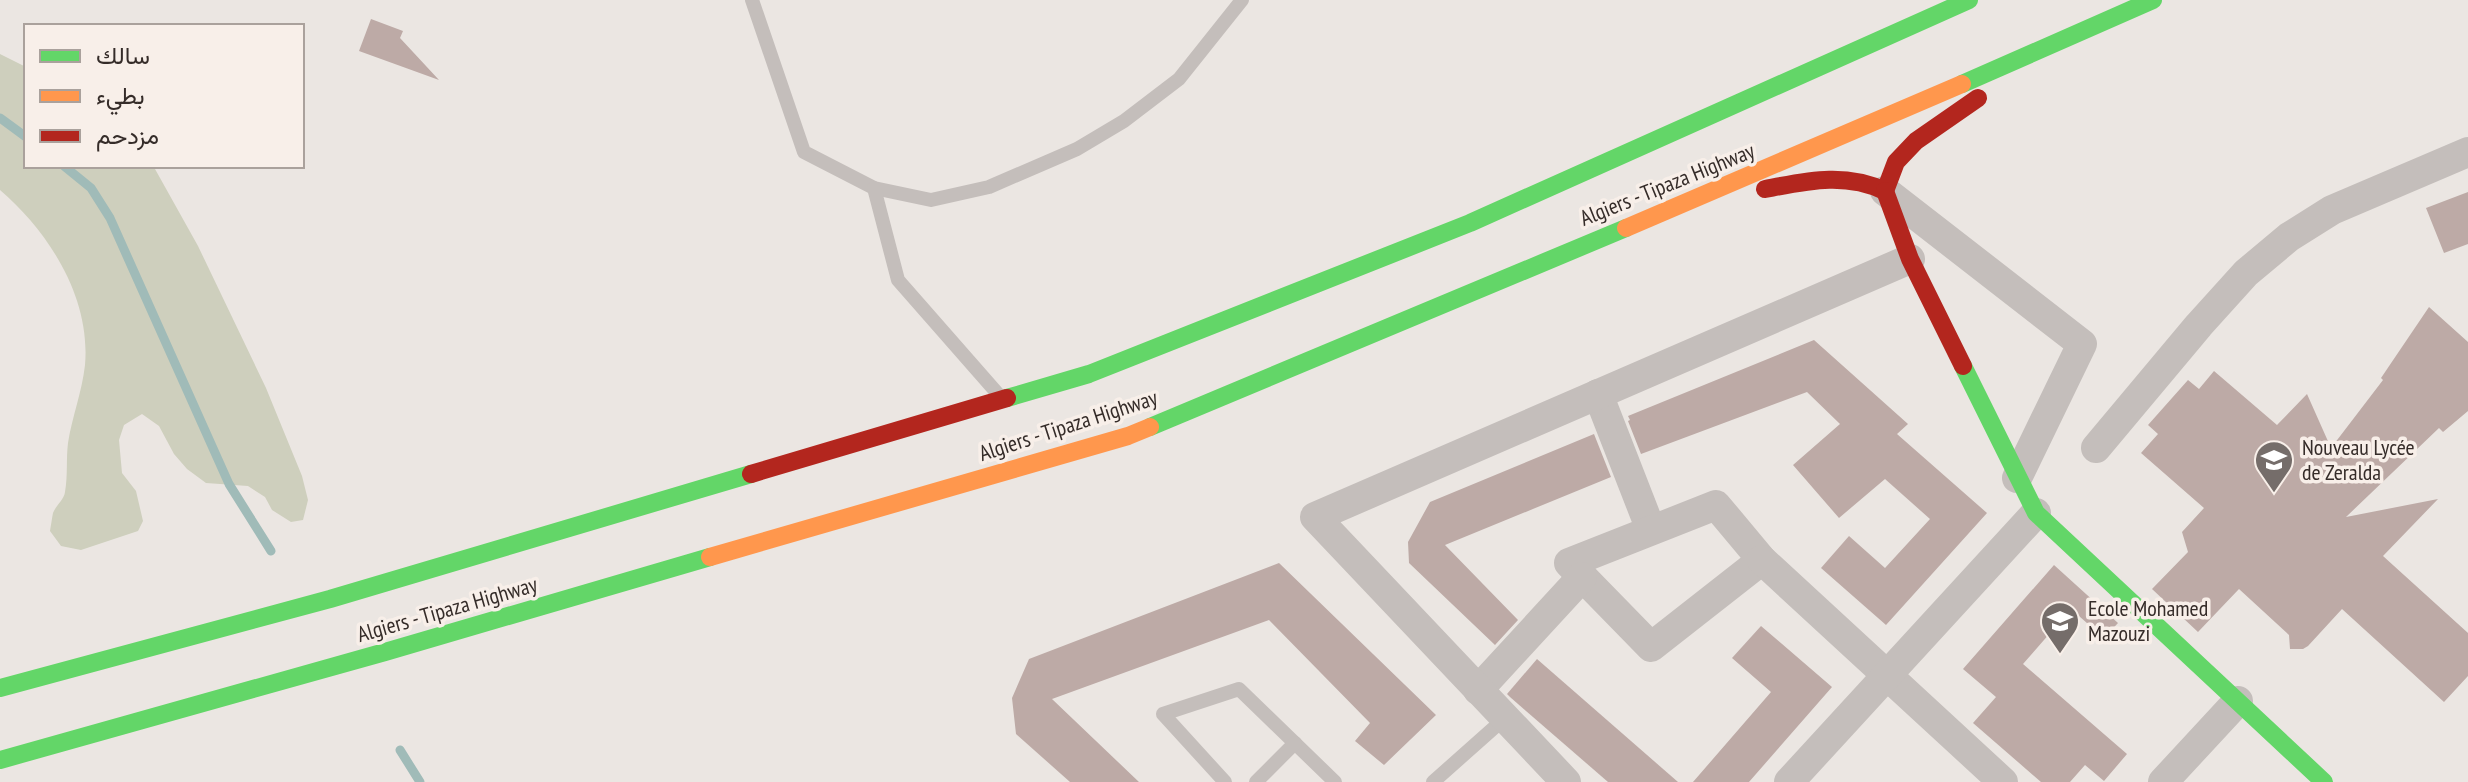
<svg xmlns="http://www.w3.org/2000/svg" width="2468" height="782" font-family="'PT Sans Narrow',Vazirmatn,sans-serif">
<style>
.green{fill:#cecfbd}
.lines{fill:none;stroke-linecap:round;stroke-linejoin:round}
.stream{stroke:#a0bbb8;stroke-width:9}
.building{fill:#bdaaa6}
.lane{stroke:#c4bebb;stroke-width:14}
.street{stroke:#c4bebb;stroke-width:30}
.fast{stroke:#63d668;stroke-width:18}
.slow{stroke:#ff974d;stroke-width:18}
.jam{stroke:#b3261e;stroke-width:18}
.labels{text-anchor:middle;dominant-baseline:central;stroke-width:7;stroke-linejoin:round;paint-order:stroke}
.street-label{font-size:22px;fill:#352c29;stroke:#f8efe9}
.poi-label{font-size:22px;fill:#352c29;stroke:#f8efe9;text-anchor:start}
</style>
<rect width="100%" height="100%" fill="#ebe6e2"/>
<path class="green" d="M0,54l26,13v99h126l3,3 43,77 68,142 36,88 6,24 -5,20 -12,2 -19,-12 -7,-13 -17,-11 -42,-3 -19,-14 -13,-15 -15,-28 -17,-12 -18,11 -5,15 3,33 14,18 7,30 -5,10 -57,19 -20,-4 -11,-15c1,-6 2,-13 3,-18 3,-8 11,-13 12,-21 3,-17 1,-33 3,-49 4,-26 14,-51 17,-78 6,-67 -36,-133 -85,-175z"/>
<g class="lines">
<g class="stream">
<path d="M0,118l26,19"/>
<path d="M64,166l27,22 19,30 119,266 42,67"/>
<path d="M400,750l20,32"/>
</g>
</g>
<g class="building">
<path d="M371,19l32,12 -3,7 39,42 -80,-29z"/>
<path d="M2468,192v52l-24,9 -18,-45z"/>
<path d="M2429,307l39,35v69l-25,21 -4,-4 -93,89 92,-18 -55,57 85,77v43l-24,26 -102,-93 -34,37 -5,3h-13l-1,-14 -50,-46 -41,43 -46,-43 36,-37 -6,-20 22,-24 -63,-55 17,-19 -10,-9 40,-45 11,9 15,-18 63,54 30,-31 24,54 52,-68 -2,-2z"/>
<path d="M1814,340l94,84 -11,10 90,79 -101,112 -65,-57 28,-32 36,32 45,-49 -45,-40 -46,39 -46,-53 47,-41 -33,-32 -166,62 -13,-33 2,-1 -2,-4z"/>
<path d="M1594,434l17,43 -166,68 73,75 -23,25 -86,-82 -1,-21 22,-40z"/>
<path d="M1279,563l157,152 -52,50 -29,-24 15,-18 -101,-103 -217,79 87,83h-69l-54,-48 -4,-36 17,-39z"/>
<path d="M2054,565l64,58 -14,15 -33,-29 -48,55 104,90 -23,27 -19,-16 -15,17h-29l-68,-59 23,-26 -33,-28z"/>
<path d="M1761,626l71,61 -83,95h-56l78,-90 -39,-34z"/>
<path d="M1537,659l141,123h-70l-98,-85 -3,-3z"/>
</g>
<g class="lines">
<g class="lane">
<path d="M752,0l52,152 70,36 57,12 58,-13 88,-38 47,-28 55,-42 63,-79"/>
<path d="M874,188l24,92 100,114"/>
<path d="M1225,782l-62,-68 76,-25 96,93"/>
<path d="M1256,782l39,-39"/>
<path d="M1433,782l72,-64"/>
</g>
<g class="street">
<path d="M1885,191l197,153 -65,134"/>
<path d="M1598,394l53,136"/>
<path d="M2096,448l103,-123 47,-52 43,-36 43,-27 136,-58"/>
<path d="M1716,505l46,55 -111,87 -82,-84z"/>
<path d="M1762,560l241,222"/>
<path d="M1478,690l104,-113"/>
<path d="M1566,782l-251,-265 595,-258"/>
<path d="M1789,782l247,-269"/>
<path d="M2163,782l75,-81"/>
</g>
<g class="fast">
<path d="M1962,84l191,-84"/>
<path d="M1963,366l73,147 288,269"/>
<path d="M1007,398l82,-24 381,-151 499,-223"/>
<path d="M1150,427l476,-199"/>
<path d="M0,688l330,-89 421,-125"/>
<path d="M0,760l385,-108 325,-95"/>
</g>
<g class="slow">
<path d="M1626,228l336,-144"/>
<path d="M710,557l418,-121 22,-9"/>
</g>
<g class="jam">
<path d="M1765,189c42,-8 80,-17 120,2l11,-29 20,-21 62,-43"/>
<path d="M1885,191l25,68 53,107"/>
<path d="M751,474l256,-76"/>
</g>
</g>
<defs>
<symbol id="school-pin" viewBox="-11 -11 22 30"><path d="M0 17L-7.5 6A9.5 9.5 0 1 1 7.5 6Z" fill="#756d6a" stroke="#f8efe9"/><path d="M0-5L7-2L0 1L-7-2ZM-4 1L0 2.5L4 1V4Q0 6-4 4Z" fill="#fff"/></symbol>
</defs>
<g fill-rule="evenodd">
<use href="#school-pin" x="2252" y="438" width="44" height="60"/>
<use href="#school-pin" x="2038" y="599" width="44" height="60"/>
</g>
<g class="labels">
<g class="street-label">
<text transform="translate(1667 184) rotate(-22)">Algiers - Tipaza Highway</text>
<text transform="translate(1068 425) rotate(-18)">Algiers - Tipaza Highway</text>
<text transform="translate(447 609) rotate(-16)">Algiers - Tipaza Highway</text>
</g>
<g class="poi-label">
<text x="2302" y="447">Nouveau Lycée<tspan x="2302" dy="25">de Zeralda</tspan></text>
<text x="2088" y="608">Ecole Mohamed<tspan x="2088" dy="25">Mazouzi</tspan></text>
</g>
</g>
<rect x="24" y="24" width="280" height="144" fill="#f8efe9" stroke="#aaa19c" stroke-width="2"/>
<rect x="40" y="50" width="40" height="12" fill="#63d668" stroke="#aaa19c" stroke-width="2"/>
<text x="96" y="64" font-size="24" fill="#352c29">سالك</text>
<rect x="40" y="90" width="40" height="12" fill="#ff974d" stroke="#aaa19c" stroke-width="2"/>
<text x="96" y="104" font-size="24" fill="#352c29">بطيء</text>
<rect x="40" y="130" width="40" height="12" fill="#b3261e" stroke="#aaa19c" stroke-width="2"/>
<text x="96" y="144" font-size="24" fill="#352c29">مزدحم</text>
</svg>
